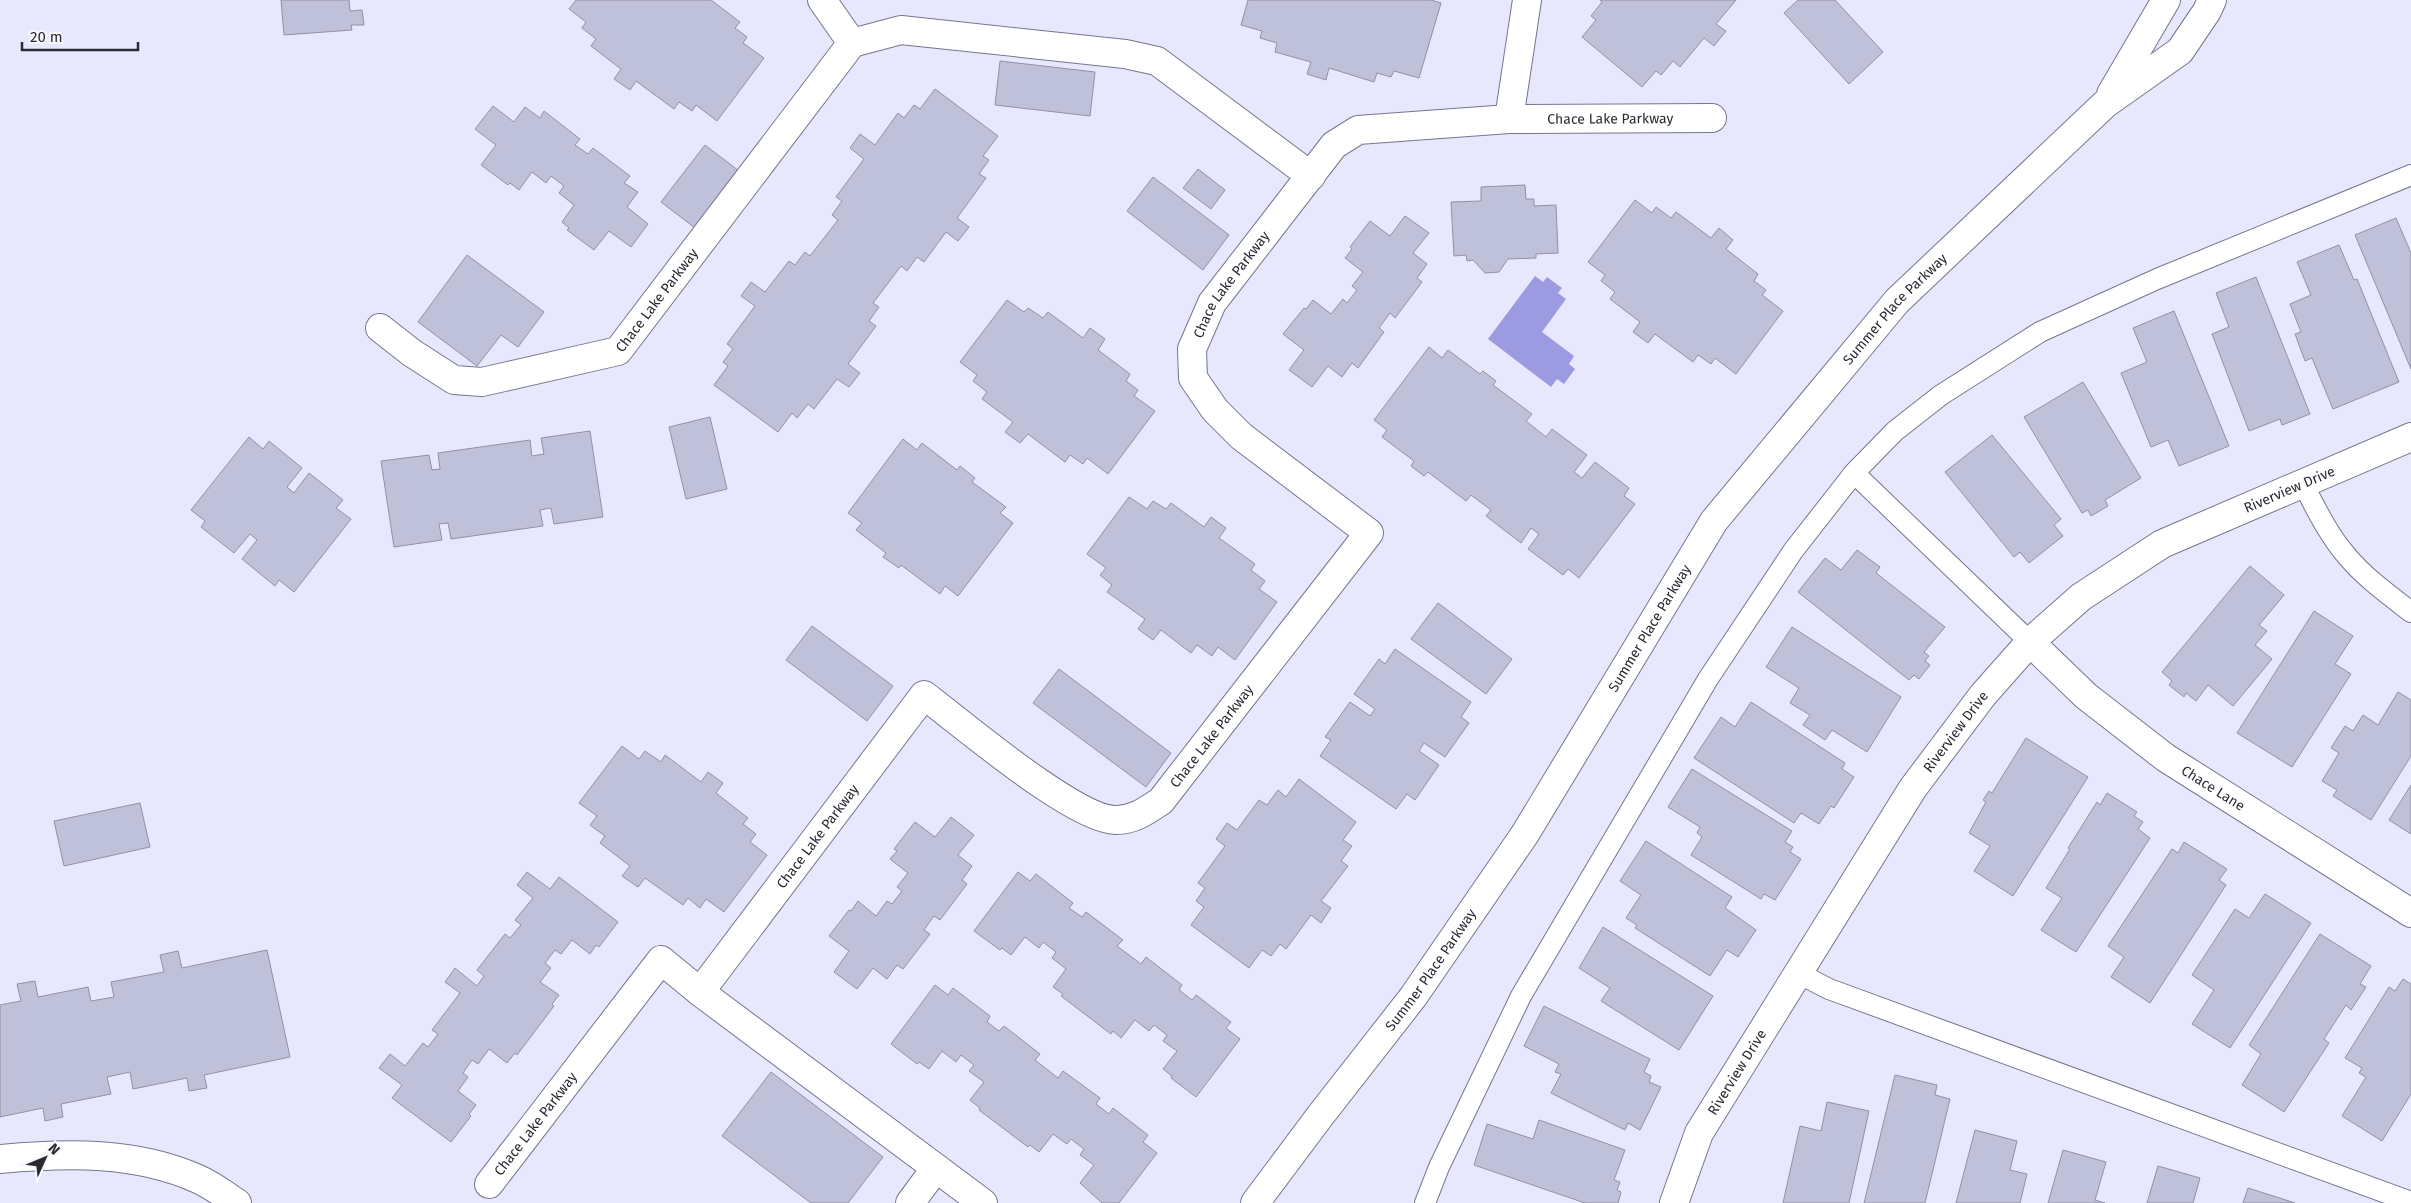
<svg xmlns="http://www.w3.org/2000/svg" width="2411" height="1203" font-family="'Fira Sans',sans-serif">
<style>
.water{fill:#9c9ae1}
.building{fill:#bfc0d9;stroke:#9090a8}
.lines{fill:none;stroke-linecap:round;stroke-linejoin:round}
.service-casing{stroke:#75768d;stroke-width:22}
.minor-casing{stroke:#75768d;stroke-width:30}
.service{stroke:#fff;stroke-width:20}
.minor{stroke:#fff;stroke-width:28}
.labels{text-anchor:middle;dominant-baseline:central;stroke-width:4;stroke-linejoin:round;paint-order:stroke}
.street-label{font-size:14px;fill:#292933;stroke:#f7f7fc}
</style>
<rect width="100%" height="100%" fill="#e7e8fd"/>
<path class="water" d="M1535,276l8,6 4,-5 15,11 -4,5 8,6 -24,33 32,24 -5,8 6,5 -11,15 -7,-5 -6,8 -63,-48z"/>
<g class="building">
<path d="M281,0h68l1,11 12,-1 2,15h-13l1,5 -68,5z"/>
<path d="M576,0h135l29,22 -5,6 12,9 -4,6 21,15 -47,63 -21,-16 -4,6 -13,-9 -5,7 -38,-28 -6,9 -16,-11 7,-10 -30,-23 5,-7 -14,-11 4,-6 -17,-13z"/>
<path d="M1248,0h183l10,3 -22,75 -25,-7 -3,6 -14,-4 -3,9 -45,-14 -3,12 -19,-6 4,-12 -36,-10 2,-9 -17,-5 2,-7 -21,-6z"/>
<path d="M1600,0h136l-20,24 10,7 -12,15 -10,-8 -24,29 -7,-6 -12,14 -5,-4 -14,16 -60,-50 14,-17 -5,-4 11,-14z"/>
<path d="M1798,0h37l48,52 -34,32 -65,-71z"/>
<path d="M1000,61l95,11 -5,44 -95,-11z"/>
<path d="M935,89l63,47 -15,20 6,4 -10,14 7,4 -29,40 12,9 -11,14 -12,-9 -22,30 -7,-5 -10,14 -6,-5 -28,37 6,4 -10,14 7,5 -28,38 12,9 -11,14 -12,-8 -23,30 -6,-5 -11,14 -5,-5 -14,19 -64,-47 14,-19 -5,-4 10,-13 -6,-5 28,-38 -14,-10 10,-14 14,10 24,-31 6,4 10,-13 5,4 28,-36 -6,-5 10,-14 -6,-4 28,-38 -14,-11 10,-14 15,11 23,-32 6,5 10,-13 6,4z"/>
<path d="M493,106l21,16 11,-15 15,11 4,-7 36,28 -5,6 13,9 5,-6 37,28 -6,7 14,9 -11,15 21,17 -17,23 -22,-16 -15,19 -27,-20 2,-2 -7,-6 12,-17 -15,-12 5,-7 -13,-10 -5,7 -14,-11 -13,18 -9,-7 -2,2 -27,-20 15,-20 -21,-16z"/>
<path d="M705,145l34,26 -44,57 -34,-26z"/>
<path d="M1198,169l27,21 -14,19 -28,-21z"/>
<path d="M1153,177l76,58 -26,35 -76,-59z"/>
<path d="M1525,185l1,14h8v7l22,-1 2,48 -22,1v4l-28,1 -9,13 -14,1 -12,-13 -6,1 -1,-6 -12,1 -3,-54 30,-1v-14z"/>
<path d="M1635,200l17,13 4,-6 15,11 5,-6 35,26 8,-10 14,12 -7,9 32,25 -4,7 12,9 -4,5 21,16 -47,63 -21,-16 -4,6 -13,-9 -5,7 -38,-28 -7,9 -15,-11 7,-10 -30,-23 5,-7 -14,-11 4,-6 -17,-13z"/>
<path d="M1405,216l24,17 -16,20 14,11 -10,14 5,4 -27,36 -5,-5 -11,15 5,4 -26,36 -6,-5 -10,14 -14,-11 -16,21 -23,-17 15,-20 -21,-16 21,-26 2,1 7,-9 18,14 12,-15 4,4 10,-13 -5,-4 11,-14 -18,-14 7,-9 -2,-2 20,-26 20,15z"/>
<path d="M2396,218l15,35v116l-56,-134z"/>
<path d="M2339,245l15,35 3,-1 42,103 -66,27 -21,-51 -7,3 -10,-27 6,-2 -11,-28 21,-9 -14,-33z"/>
<path d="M467,255l77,57 -26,35 -17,-12 -24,31 -59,-44z"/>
<path d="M2256,277l54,137 -28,11 -2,-6 -31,12 -37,-97 17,-7 -13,-34z"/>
<path d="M1007,300l17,12 4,-4 15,10 5,-6 35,26 7,-10 15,11 -7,11 32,24 -4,7 12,9 -4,6 21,15 -47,63 -21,-16 -4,6 -13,-9 -5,7 -37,-28 -8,9 -15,-11 8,-10 -31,-23 5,-7 -14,-11 4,-6 -17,-13z"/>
<path d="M2174,311l55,135 -50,20 -11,-26 -17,7 -30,-74 26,-11 -14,-34z"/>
<path d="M1429,347l13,11 6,-8 32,24 3,-3 13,10 -3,4 39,29 -6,7 20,16 6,-8 35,26 -13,17 8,6 13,-16 34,26 -5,8 11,8 -56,74 -11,-9 -5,6 -35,-26 11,-15 -8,-6 -10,15 -35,-27 5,-6 -20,-15 -5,6 -38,-29 -4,4 -13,-10 3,-5 -32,-24 5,-7 -13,-10z"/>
<path d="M2083,382l58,96 -36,22 3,6 -17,10 -3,-6 -6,3 -58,-96z"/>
<path d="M710,417l17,72 -41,10 -17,-72z"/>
<path d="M590,431l13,86 -49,7 -3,-16 -11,2 3,16 -92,13 -3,-16 -9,1 3,16 -48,7 -13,-86 48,-6 3,15 8,-1 -2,-16 92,-13 2,16 12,-2 -3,-16z"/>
<path d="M1992,435l69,84 -7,6 9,11 -34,27 -9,-11 -6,5 -69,-85z"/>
<path d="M249,437l14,12 6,-8 33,27 -15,19 7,6 15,-20 34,27 -7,8 15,11 -57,73 -15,-12 -4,6 -33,-27 15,-19 -7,-6 -16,19 -33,-26 4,-6 -14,-11z"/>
<path d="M903,439l14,11 5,-7 35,27 3,-4 15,12 -3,4 34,25 -6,6 13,10 -55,73 -13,-10 -5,8 -39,-29 -2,3 -16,-11 3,-4 -30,-23 6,-7 -14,-10z"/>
<path d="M1129,497l18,12 6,-8 13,8 5,-6 33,24 7,-10 15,11 -7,10 36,26 -4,6 14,11 -6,8 18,13 -42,58 -17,-13 -6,9 -15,-11 -6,8 -30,-23 -8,10 -15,-11 7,-10 -38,-27 5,-7 -12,-10 6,-7 -19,-14z"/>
<path d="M1857,550l23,17 -4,6 69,54 -21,25 5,4 -4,5 5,4 -11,14 -5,-4 -5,5 -111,-88 27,-34 16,12z"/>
<path d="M2250,566l34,29 -25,30 8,6 -12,14 17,14 -39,47 -25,-21 -12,16 -10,-8 -2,4 -15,-12 3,-4 -10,-9z"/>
<path d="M1438,603l74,56 -26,35 -75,-55z"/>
<path d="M2314,611l39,25 -18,28 16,10 -59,93 -55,-34z"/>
<path d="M812,626l81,60 -26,35 -81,-61z"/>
<path d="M1792,627l109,70 -34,55 -35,-22 -7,10 -22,-15 7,-10 -20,-12 9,-15 -33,-21z"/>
<path d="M1395,649l76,53 -10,15 8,6 -24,34 -21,-14 -5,8 20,14 -24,35 -8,-6 -11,15 -76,-53 11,-16 -6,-3 25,-35 20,14 5,-7 -21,-15 25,-35 6,5z"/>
<path d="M1059,669l112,84 -25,34 -113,-84z"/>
<path d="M2398,692l13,8v56l-40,64 -38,-24 4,-6 -15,-9 17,-28 -8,-5 14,-22 8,5 10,-16 15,10z"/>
<path d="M1751,702l94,61 -3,6 12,8 -20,31 -3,-2 -12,18 -18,-11 -7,10 -100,-65 27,-41 14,10z"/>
<path d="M2026,738l62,39 -75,119 -39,-25 16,-25 -21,-13 17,-31 -3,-2 6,-9 3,2z"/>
<path d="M622,746l17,13 6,-8 16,11 4,-7 36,27 7,-10 15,11 -7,10 32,25 -5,6 13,10 -6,8 17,13 -43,57 -18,-13 -6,9 -12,-10 -5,7 -38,-27 -7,9 -16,-11 8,-10 -30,-23 5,-7 -15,-11 7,-9 -18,-13z"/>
<path d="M1692,769l100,62 -7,11 8,5 -3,5 11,7 -26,41 -11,-6 -3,5 -70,-44 11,-18 -5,-4 3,-6 -32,-20z"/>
<path d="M1299,779l57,43 -13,18 9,6 -11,15 7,5 -27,35 10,7 -10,15 -10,-8 -25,34 -6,-5 -9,12 -9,-6 -13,18 -58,-43 13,-18 -8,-6 9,-13 -7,-5 27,-37 -9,-7 11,-16 10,7 22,-30 8,5 11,-15 8,7z"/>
<path d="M2411,785v49l-22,-14z"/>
<path d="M2107,793l30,19 -3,4 9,6 -5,7 12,9 -74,114 -35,-22 21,-32 -16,-10 24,-39 -2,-1 29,-46 3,3z"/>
<path d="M140,803l10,44 -86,19 -10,-45z"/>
<path d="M951,817l23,18 -16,20 14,11 -10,14 5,4 -27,36 -6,-4 -10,14 6,4 -27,35 -6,-4 -10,14 -14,-11 -16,21 -23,-17 15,-21 -20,-15 20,-26 2,1 7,-10 18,15 11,-15 5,3 10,-13 -5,-4 11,-14 -18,-14 7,-8 -3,-2 21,-27 20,15z"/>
<path d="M1646,841l86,56 -7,11 31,22 -18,27 -11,-7 -17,26 -75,-48 2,-3 -11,-7 15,-23 -21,-14z"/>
<path d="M2184,842l43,27 -8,11 7,5 -76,118 -39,-26 13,-20 -16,-11 64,-97 6,4z"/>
<path d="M527,872l23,17 9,-12 59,45 -19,25 -3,-2 -6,9 -18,-14 -11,14 -6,-4 -10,13 6,5 -11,14 19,13 -7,9 2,2 -37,49 -2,-2 -8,10 -18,-14 -11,15 -6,-4 -9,13 5,4 -10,14 18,14 -7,9 2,2 -20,26 -59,-44 10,-13 -23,-17 11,-14 15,12 18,-23 5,4 10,-13 -6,-4 28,-37 -15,-11 10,-14 22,18 7,-10 -7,-6 28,-36 5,4 11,-13 -6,-5 18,-22 -16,-13z"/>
<path d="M1018,872l12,9 6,-7 37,29 -4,5 13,9 4,-5 37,28 -6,6 24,18 5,-7 36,28 -3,5 13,10 4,-5 35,27 -5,6 14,11 -44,58 -25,-19 1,-2 -9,-7 14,-18 -14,-10 4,-6 -13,-10 -5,6 -14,-11 -14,18 -8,-7 -2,3 -50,-38 2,-2 -10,-7 13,-18 -14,-11 4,-6 -13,-10 -4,6 -14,-11 -14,18 -9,-7 -2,2 -26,-19z"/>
<path d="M2265,894l46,29 -81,125 -38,-24 22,-34 -22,-15 43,-66 14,9z"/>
<path d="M1603,927l110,69 -34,54 -78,-49 9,-13 -31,-20z"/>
<path d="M2320,934l51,32 -11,18 6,3 -15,23 -5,-5 -22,34 5,4 -45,69 -42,-27 19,-31 -12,-9z"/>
<path d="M267,950l23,107 -86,18 3,13 -18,3 -2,-13 -54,11 -3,-17 -23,5 4,17 -50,10 2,13 -18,4 -2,-13 -43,9v-112l21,-4 -4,-17 18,-3 3,16 50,-10 3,14 23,-4 -3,-15 53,-10 -4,-17 18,-4 4,17z"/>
<path d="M2403,979l8,5v110l-29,47 -40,-25 24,-39 -7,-4 3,-5 -17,-10 44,-71 6,4z"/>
<path d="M935,985l13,10 5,-7 37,28 -3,6 12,9 5,-5 36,28 -5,6 23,18 5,-7 37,27 -4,6 13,10 4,-6 35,27 -5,7 14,11 -38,50h-17l-22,-20 14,-18 -14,-10 4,-6 -13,-10 -4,5 -14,-10 -14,18 -9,-7 -2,2 -49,-37 1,-2 -10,-8 14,-18 -15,-11 5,-6 -13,-10 -5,7 -14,-11 -13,18 -10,-7 -2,2 -26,-20z"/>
<path d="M1544,1006l106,53 -6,13 7,4 -2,6 12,5 -21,43 -12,-7 -3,7 -74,-37 10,-19 -6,-2 4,-8 -35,-18z"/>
<path d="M771,1072l112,85 -35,46h-37l-89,-67z"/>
<path d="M1895,1075l42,10 -2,10 15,4 -25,104h-61z"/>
<path d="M1827,1102l42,9 -20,92h-66l17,-77 21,5z"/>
<path d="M1539,1120l86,30 -11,30 6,2 -3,8 4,2 -3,11h-33l-111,-38 13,-41 46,15z"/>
<path d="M1975,1130l42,11 -7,29 17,4 -7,29h-64z"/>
<path d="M2063,1150l43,12 -11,38 10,3h-57z"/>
<path d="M2158,1166l42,12 -7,25h-46z"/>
<path d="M2248,1188l41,13 6,2h-52z"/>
</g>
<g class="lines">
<defs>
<g id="service">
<path d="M1854,473l176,169"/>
<path d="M2302,482c13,25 26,52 44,73 18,22 43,40 65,57"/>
<path d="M1798,973l31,16 582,213"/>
<path d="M1425,1203l14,-36 82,-171 187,-317 85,-128 61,-78 41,-42 46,-36 99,-63 117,-53 254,-104"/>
</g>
<g id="minor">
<path d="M822,0l30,43 49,-13 224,24 32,7 154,115"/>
<path d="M2111,94l55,-94"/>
<path d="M1509,119l18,-119"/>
<path id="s1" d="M380,328l32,25 42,27 28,2 136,-31 234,-308"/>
<path id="s2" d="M2030,642l56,54 80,62 245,155"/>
<path d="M0,1159c67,-6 136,-8 198,20 14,6 27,16 39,24"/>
<path id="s3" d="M489,1184l172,-224 39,32"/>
<path d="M910,1203l26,-35"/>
<path id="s4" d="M983,1203l-283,-211 224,-297c36,27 152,126 192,125 18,0 30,-9 45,-19l208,-268 -128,-97 -26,-26 -22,-32 -1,-29 20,-46 122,-158 24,-15 151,-11 203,-1"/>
<path id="s5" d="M1255,1203l65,-87 93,-119 112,-163 189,-313 183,-220 208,-197 75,-53 27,-40 5,-11"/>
<path id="s6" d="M1674,1203l25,-70 214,-345 70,-93 47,-53 51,-45 81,-53 249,-107"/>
</g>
</defs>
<use href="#service" class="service-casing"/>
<use href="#minor" class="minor-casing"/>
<use href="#service" class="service"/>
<use href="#minor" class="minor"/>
</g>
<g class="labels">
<g class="street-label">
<text stroke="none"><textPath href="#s4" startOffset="2141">Chace Lake Parkway</textPath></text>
<text stroke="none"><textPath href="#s4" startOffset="1686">Chace Lake Parkway</textPath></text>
<text stroke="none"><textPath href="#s1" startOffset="322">Chace Lake Parkway</textPath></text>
<text stroke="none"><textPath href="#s5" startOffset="1102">Summer Place Parkway</textPath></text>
<text stroke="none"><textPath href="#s6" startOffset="971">Riverview Drive</textPath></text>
<text stroke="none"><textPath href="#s5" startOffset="698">Summer Place Parkway</textPath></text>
<text stroke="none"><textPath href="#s6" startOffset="551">Riverview Drive</textPath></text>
<text stroke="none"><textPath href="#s4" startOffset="1088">Chace Lake Parkway</textPath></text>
<text stroke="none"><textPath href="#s2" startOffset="235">Chace Lane</textPath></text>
<text stroke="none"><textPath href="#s4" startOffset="548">Chace Lake Parkway</textPath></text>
<text stroke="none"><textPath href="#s5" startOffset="292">Summer Place Parkway</textPath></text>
<text stroke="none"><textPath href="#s6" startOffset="146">Riverview Drive</textPath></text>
<text stroke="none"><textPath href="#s3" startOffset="76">Chace Lake Parkway</textPath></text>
</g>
</g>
<g transform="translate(45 1158) rotate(46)" stroke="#f7f7fc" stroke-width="4" paint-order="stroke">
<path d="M0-4L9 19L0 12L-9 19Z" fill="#292933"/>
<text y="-8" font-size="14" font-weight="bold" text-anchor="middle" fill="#292933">N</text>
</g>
<path d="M22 42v8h116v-8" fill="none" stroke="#292933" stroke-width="2.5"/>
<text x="30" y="42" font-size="15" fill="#292933" stroke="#f7f7fc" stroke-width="4" paint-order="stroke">20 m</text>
</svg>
